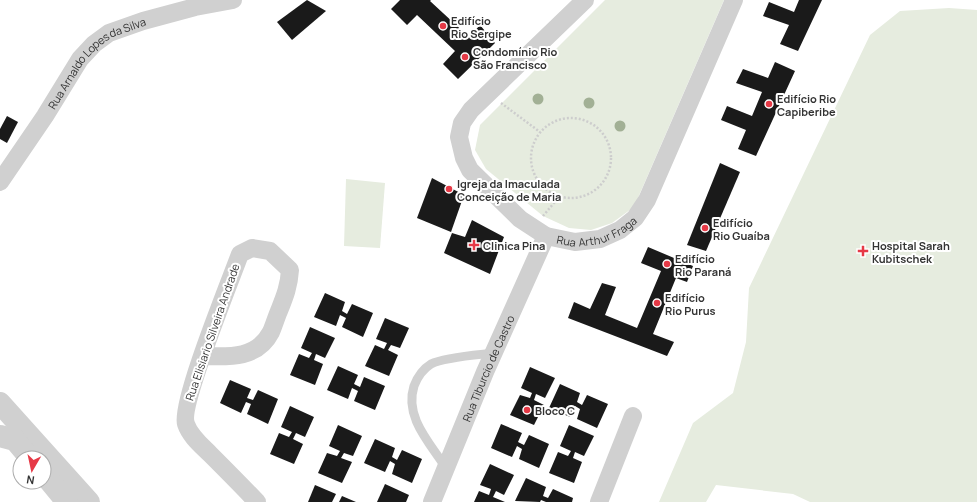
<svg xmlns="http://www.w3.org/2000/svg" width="977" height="502" font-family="Manrope,sans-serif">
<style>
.green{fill:#e6ecdf}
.building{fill:#1a1a1a}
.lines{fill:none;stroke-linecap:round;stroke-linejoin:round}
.path{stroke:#cdcdcd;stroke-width:2.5;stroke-dasharray:2 2;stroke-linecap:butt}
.service{stroke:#d0d0d0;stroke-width:9}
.minor{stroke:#d0d0d0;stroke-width:18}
.tertiary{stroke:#d0d0d0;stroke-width:22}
.tree{fill:#a2b095}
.poi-dot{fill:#e63946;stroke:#fff;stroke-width:1.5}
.labels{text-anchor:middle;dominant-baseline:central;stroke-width:4;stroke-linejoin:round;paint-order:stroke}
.poi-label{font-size:11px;font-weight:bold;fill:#333;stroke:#fff;text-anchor:start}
.street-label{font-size:11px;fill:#333;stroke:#fff}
</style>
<rect width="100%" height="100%" fill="#fff"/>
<g class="green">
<path d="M605,0h119l-90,207 -22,16 -21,7 -22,-2 -26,-12 -57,-47 -11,-19 5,-25z"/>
<path d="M949,8l28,2v492h-167l-17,-8 -77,-9 -10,17h-47l34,-79 40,-30 13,-51 3,-54 121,-253 30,-24z"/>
<path d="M346,179l39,4 -5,65 -36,-2z"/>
</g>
<g class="building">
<path d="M307,0l19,11 -34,29 -15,-18z"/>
<path d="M400,0h31l-1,1 39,36 11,-12 15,18 -37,36 -15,-15 12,-13 -38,-36 -10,10 -16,-16z"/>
<path d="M799,0h23l-24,51 -18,-7 9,-19 -26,-9 6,-14 25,10z"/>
<path d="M775,62l20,9 -39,85 -18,-7 8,-19 -25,-10 6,-14 25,10 10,-24 -26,-9 7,-14 25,9z"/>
<path d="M7,116l11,6 -11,21 -7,-4v-10z"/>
<path d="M720,163l20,9 -34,79 -19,-6z"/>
<path d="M432,178l32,17 -13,37 -34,-14z"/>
<path d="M472,220l32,17 -14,37 -46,-21 8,-20 13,4z"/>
<path d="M648,247l45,19 -6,16 -11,-4 -23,56 21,8 -7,14 -99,-38 6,-16 16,7 12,-26 14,4 -11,28 32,13 24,-57 -20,-8z"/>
<path d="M325,293l20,9 -3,9 5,3 5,-10 21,9 -10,24 -21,-10 4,-9 -6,-3 -4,11 -22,-9z"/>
<path d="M385,318l24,10 -9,20 -9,-3 -3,5 10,5 -9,21 -24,-10 10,-21 9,4 3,-6 -11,-4z"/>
<path d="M310,327l25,11 -10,20 -9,-4 -2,6 9,4 -8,21 -25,-10 9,-21 10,4 3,-5 -11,-5z"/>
<path d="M338,366l20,9 -4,9 6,3 4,-10 21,9 -10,24 -21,-9 4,-10 -6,-3 -4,11 -21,-9z"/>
<path d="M530,367l25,11 -10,20 -9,-4 -2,6 10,5 -10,20 -24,-10 10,-20 10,3 2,-5 -11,-5z"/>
<path d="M230,380l21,9 -4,9 6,2 5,-10 20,9 -10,25 -21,-10 4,-10 -5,-2 -5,11 -21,-10z"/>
<path d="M560,384l20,9 -3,9 5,3 5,-10 21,9 -11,24 -20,-9 3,-10 -5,-3 -5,11 -21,-9z"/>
<path d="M290,406l24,11 -9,20 -9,-4 -3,6 10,5 -9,20 -24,-10 9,-21 10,4 3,-5 -11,-5z"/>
<path d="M501,424l21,9 -4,9 6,3 5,-10 20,9 -10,24 -20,-9 3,-10 -5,-3 -5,11 -21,-9z"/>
<path d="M338,425l24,11 -9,20 -9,-3 -3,5 11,4 -10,21 -24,-10 9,-20 10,3 3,-5 -11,-5z"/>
<path d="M569,425l25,11 -10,20 -9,-4 -2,6 9,4 -8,21 -25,-10 9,-21 10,4 3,-5 -11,-5z"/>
<path d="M375,439l20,9 -3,9 5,3 5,-10 20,9 -10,24 -20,-9 3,-10 -5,-3 -5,11 -21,-9z"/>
<path d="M490,464l24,11 -10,20 -8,-4 -3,6 12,5h-31l5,-11 10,4 2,-6 -11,-4z"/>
<path d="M526,478l20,9 -3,9 5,2 5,-9 20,9 -1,4h-26l-5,-2 -1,2 -25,-1z"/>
<path d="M385,484l24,11 -3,7h-29z"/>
<path d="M315,485l21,9 -4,8h-24z"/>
<path d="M342,496l14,6h-17z"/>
</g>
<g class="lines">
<g class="path">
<path d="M501,103l39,29"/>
<circle cx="571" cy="158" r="40"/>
<path d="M543,216l16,-19"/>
</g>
<path class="service" d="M446,468c-16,-25 -42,-51 -32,-82 3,-8 9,-17 17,-22 14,-7 46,-9 63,-11"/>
<g class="minor">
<path id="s1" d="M585,0l-114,110 -9,13 -3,14 5,21 6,12 50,49 26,17 29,6 25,-3 20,-9 15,-12 12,-18 87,-200"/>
<path id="s2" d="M0,182l45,-66 35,-57 14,-15 15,-11 34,-12 52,-14 38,-7"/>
<path d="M203,356c26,1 54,3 68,-24 3,-7 5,-14 8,-21 6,-15 10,-25 11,-41l-20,-19 -18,-3 -12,6c-9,25 -61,152 -54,170 4,12 15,21 24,30 16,16 32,32 47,48"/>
<path id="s3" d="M432,502l53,-130 61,-136"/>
<path d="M599,502l34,-86"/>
</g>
<g class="tertiary">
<path d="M0,403l89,99"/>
<path d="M0,436l15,4 15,18"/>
<path d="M44,474l23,28"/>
</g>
</g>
<g class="tree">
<circle cx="538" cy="99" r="5.5"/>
<circle cx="589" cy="103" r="5.5"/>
<circle cx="620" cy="126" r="5.5"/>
</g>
<g class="poi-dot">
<circle cx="443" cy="26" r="4"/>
<circle cx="465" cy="57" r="4"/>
<circle cx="769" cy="104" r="4"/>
<circle cx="449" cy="189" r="4"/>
<circle cx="705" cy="228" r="4"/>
<path d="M472 239h4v4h4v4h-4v4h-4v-4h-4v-4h4z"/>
<path d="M861 245h4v4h4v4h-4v4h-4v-4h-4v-4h4z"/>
<circle cx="667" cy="264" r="4"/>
<circle cx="657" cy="303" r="4"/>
<circle cx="527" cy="410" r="4"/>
</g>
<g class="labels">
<g class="poi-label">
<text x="451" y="20">Edifício<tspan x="451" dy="13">Rio Sergipe</tspan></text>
<text x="473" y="51">Condomínio Rio<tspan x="473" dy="13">São Francisco</tspan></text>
<text x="777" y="98">Edifício Rio<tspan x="777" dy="13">Capiberibe</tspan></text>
<text x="457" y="183">Igreja da Imaculada<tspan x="457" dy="13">Conceição de Maria</tspan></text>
<text x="713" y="222">Edifício<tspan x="713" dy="13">Rio Guaíba</tspan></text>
<text x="483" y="245">Clinica Pina</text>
<text x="872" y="245">Hospital Sarah<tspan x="872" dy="13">Kubitschek</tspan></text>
<text x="675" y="258">Edifício<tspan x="675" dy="13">Rio Paraná</tspan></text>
<text x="665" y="297">Edifício<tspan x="665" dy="13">Rio Purus</tspan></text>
<text x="535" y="410">Bloco C</text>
</g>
<g class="street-label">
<text stroke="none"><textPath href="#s2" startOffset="157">Rua Arnaldo Lopes da Silva</textPath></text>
<text stroke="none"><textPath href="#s1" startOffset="378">Rua Arthur Fraga</textPath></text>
<text transform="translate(212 332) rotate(-71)">Rua Elisiario Silveira Andrade</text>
<text stroke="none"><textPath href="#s3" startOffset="145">Rua Tiburcio de Castro</textPath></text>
</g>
</g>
<g transform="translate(32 470) rotate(189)"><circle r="19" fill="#ffffff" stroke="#adadad"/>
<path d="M0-3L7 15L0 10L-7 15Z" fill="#e63946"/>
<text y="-6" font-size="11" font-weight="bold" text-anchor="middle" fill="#333333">N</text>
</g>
</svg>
